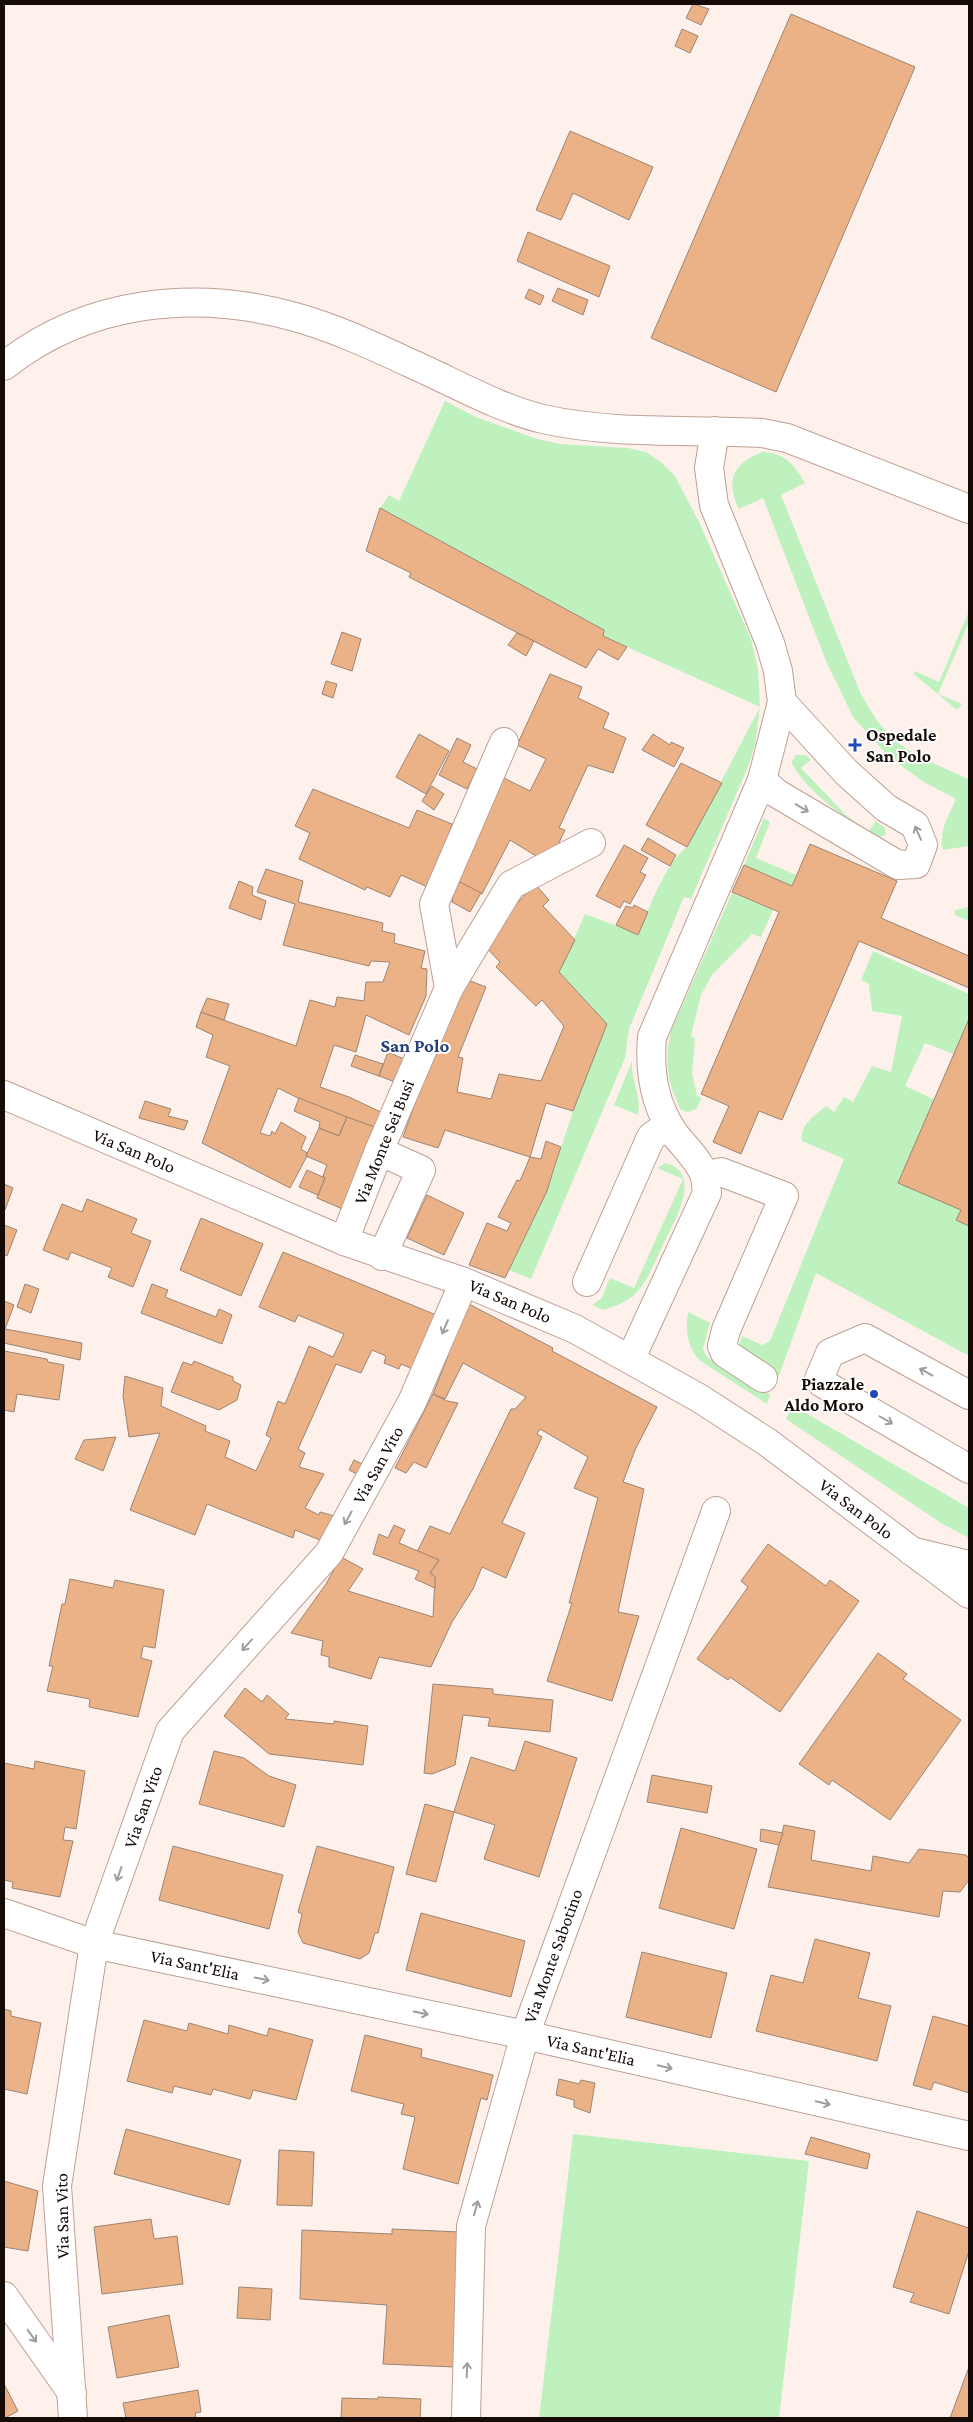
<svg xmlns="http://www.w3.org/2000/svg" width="973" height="2422" font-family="'Crimson Pro',serif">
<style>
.green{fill:#bff1bf}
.building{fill:#ebb287;stroke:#9c8472}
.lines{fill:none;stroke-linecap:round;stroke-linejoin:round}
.minor-casing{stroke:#bea094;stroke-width:30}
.major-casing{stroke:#bea094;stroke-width:30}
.minor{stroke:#fff;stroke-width:28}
.major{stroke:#fff;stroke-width:28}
.oneway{stroke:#a19d9c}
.poi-dot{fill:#1e4bb9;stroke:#fff;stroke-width:2}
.labels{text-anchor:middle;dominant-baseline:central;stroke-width:4;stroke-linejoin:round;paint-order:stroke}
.poi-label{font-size:18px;font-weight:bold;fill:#150b07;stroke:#fff;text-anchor:start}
.street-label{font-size:18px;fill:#150b07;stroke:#fff}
.neighbourhood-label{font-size:19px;font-weight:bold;fill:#264078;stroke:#fff}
</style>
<rect width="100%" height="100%" fill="#fef1ec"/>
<g class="green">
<path d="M445,401l31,16 61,22 23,5 68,4 18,4 15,10 14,14 24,46 52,117 7,30 2,38 -5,38 -7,22 -57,132 -7,-2 -55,132 -4,29 -94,221 -22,-9 38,-79 26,-80 34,-87 -48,-52 26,-58 53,20c12,-27 26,-69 49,-87l73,-140 -157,-71 1,-6 -224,-122 9,-13 10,6z"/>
<path d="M762,452c23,1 32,12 43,31l-24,12 79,197c10,18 21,38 38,51 21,15 46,25 70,36l1,-3v70l-26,4c-5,-18 6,-35 13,-51l-32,-17 -35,-25 -36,-40 -27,-56 -63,-163 -24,11c-14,-29 -6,-45 23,-57z"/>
<path d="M969,611v11l-31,72 24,10 -5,6 -42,-35 -1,-4 25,11z"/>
<path d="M796,755h10l5,5 -10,8 43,45 24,19 8,-11 9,7 1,7 -8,3c-30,-19 -68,-42 -86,-74v-3z"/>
<path d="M764,818l6,4 -14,36 40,17 -4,11 -48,-21z"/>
<path d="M732,893l41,17 -12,27 -9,-3 -40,41 -11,20 -10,41 4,2 -3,35 5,23 5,2 -6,11 -8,3 -7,-2c-14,-28 -17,-48 -10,-79z"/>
<path d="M969,907v14l-14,-6v-5z"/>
<path d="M873,951l96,43v25l-15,35 -29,-11 -20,43 29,13 27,111 -5,10 13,6v130l-153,-83 -37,103 -36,-23 -4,-8 3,-9 20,9 8,-4 74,-182 -42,-18c-3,-16 13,-25 24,-35l8,6 10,-15 9,5 19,-36 19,6 11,-56 -30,-5 -3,-27 -8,-4z"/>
<path d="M632,1061c-1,21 10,34 6,54l-24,-10z"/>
<path d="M665,1163c40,9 8,60 -2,82 -8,16 -14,34 -26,47 -9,10 -22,14 -34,18l-11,-5 9,-6 9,-21 24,10 49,-109 -26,-11z"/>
<path d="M688,1312l22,11 -7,26 4,8 63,37 -3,10 -68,-44c-12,-15 -14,-30 -11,-48z"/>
<path d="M792,1405l177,103v30l-28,-15 -155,-104z"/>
<path d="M573,2134l236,27 -30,257h-240z"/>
</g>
<g class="building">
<path d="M693,4l16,5 -8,16 -15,-7z"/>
<path d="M791,14l124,53 -139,325 -125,-54z"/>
<path d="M682,29l16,7 -8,17 -15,-7z"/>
<path d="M570,131l83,36 -24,53 -56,-27 -12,27 -25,-10z"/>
<path d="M528,232l82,34 -11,31 -82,-36z"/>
<path d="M558,288l30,12 -5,15 -31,-14z"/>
<path d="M529,289l15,7 -4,9 -15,-7z"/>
<path d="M380,508l224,122 -1,6 24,11 -9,13 -20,-11 -12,19 -177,-91 2,-4 -45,-22z"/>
<path d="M342,632l19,7 -9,32 -21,-7z"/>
<path d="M517,633l17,8 -8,15 -18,-11z"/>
<path d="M550,674l32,13 -4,11 31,15 -6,15 23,10 -13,35 -25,-8 -29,63 6,2 -8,17 -21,9 -26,-16 -28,54 -28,-14 46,-104 30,15 16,-32 -29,-14z"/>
<path d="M326,681l11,3 -4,14 -11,-4z"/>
<path d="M419,734l30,17 -23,43 -30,-17z"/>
<path d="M653,734l17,11 1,-3 13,6 -10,19 -32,-17z"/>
<path d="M457,738l14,7 -8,17 14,7 -10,20 -28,-14z"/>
<path d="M681,763l41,20 -35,64 -41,-22z"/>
<path d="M432,786l12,8 -10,16 -12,-9z"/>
<path d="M313,789l96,39 8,-18 35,14 -20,65 -31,-14 -11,22 -23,-10 -2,3 -66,-31 11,-26 -15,-7z"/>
<path d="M648,838l28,17 -6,11 -29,-16z"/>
<path d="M810,844l87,37 -16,37 88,38v32l-110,-47 -77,179 -23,-9 -18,43 -28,-12 16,-36 -28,-12 78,-182 -47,-20 12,-27 48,21z"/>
<path d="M624,845l24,13 -8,14 6,3 -16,29 -6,-3 -4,7 -24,-12z"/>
<path d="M266,869l37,12 -5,21 85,21 -1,8 13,3 -1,9 31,8 -4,17 6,1 -1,27 -17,39 -43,-20 -10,37 -22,-7 -14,42 29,10 36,17 -5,15 -68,-24 -34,-17 -18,45 10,3 2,-5 3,3 6,-12 25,15 -5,12 6,4v3l-17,32 -88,-45 28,-77 -24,-9 7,-22 -17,-8 5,-15 95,34 14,-46 25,7 2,-10 27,4 2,-19h17l7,-20 -19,-1 -2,5 -86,-21 12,-41 -38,-12z"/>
<path d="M239,881l14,6 -1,8 14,6 -5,19 -32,-12z"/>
<path d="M460,882l21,11 -11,19 -18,-10 2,-11z"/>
<path d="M535,884l14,16 -6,6 32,34 -16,32 48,52 -34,87 -27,-8 -16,54 -85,-27 -7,18 -35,-11 31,-86 31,-72 21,8 -28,70 5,1 -6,34 34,7 8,-25 42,7 23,-55 -22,-26 -6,6 -40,-39 4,-5 -19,-20z"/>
<path d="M634,905l14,7 -10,23 -22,-10 10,-19 7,2z"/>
<path d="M207,998l22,6 -5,16 -23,-8z"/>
<path d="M969,1019v207l-13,-6 5,-10 -63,-27z"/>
<path d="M388,1052l18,8 -8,23 -19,-7z"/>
<path d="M355,1055l28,9 -4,12 -28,-10z"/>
<path d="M299,1098l48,19 -8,19 -20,-8 1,-6 -26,-11z"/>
<path d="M145,1101l26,8 -3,7 20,5 -4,9 -45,-12z"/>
<path d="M347,1117l33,12 -33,82 -30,-13 8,-20 -2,-2 4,-11 -21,-9 13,-28 20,8z"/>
<path d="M546,1141l15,6 -7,21 -7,23 -42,87 -36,-13 18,-42 20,8 4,-8 -13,-6 19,-37 3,1 10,-24 11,2z"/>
<path d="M307,1170l18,8 -7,17 -19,-8z"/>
<path d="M4,1184l9,4 -8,22 -1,-1z"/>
<path d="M427,1195l37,18 -20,42 -37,-17z"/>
<path d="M87,1199l50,20 -6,14 20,8 -18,46 -25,-10 4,-9 -41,-16 -3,8 -25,-10 19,-46 20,8z"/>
<path d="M201,1218l62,26 -22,52 -61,-26z"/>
<path d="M4,1225l13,5 -10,26 -3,-1z"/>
<path d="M283,1252l158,65 -24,54 -16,-7 -2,5 -15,-6 2,-7 -14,-6 -11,23 -25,-9 -38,85 7,4 -6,14 25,7 -19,34 14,7 1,-3 18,5 -13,25 -30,-12 -2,8 -86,-34 -12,31 -65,-25 30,-77 -31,4 -6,-41 2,-20 38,12 -2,18 45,20 -1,5 25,10 -5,16 31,14 15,-33 -5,-3 12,-34 7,3 24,-58 24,11 11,-23 -46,-19 -3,7 -36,-15z"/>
<path d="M25,1284l14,5 -8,24 -14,-6z"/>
<path d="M152,1284l16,6 -3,7 51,20 3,-8 13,6 -10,29 -81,-31z"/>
<path d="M4,1301l10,4 -9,24 77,14 -2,17 -76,-17z"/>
<path d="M467,1303l86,45 -1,3 105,56 -22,43 -12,32 21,7 -26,123 21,4 -27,85 -65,-20 25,-78h-3l29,-105 -24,-10 14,-31 -48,-28 -3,5 5,3 -40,86 23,10 -19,45 -24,-11 -9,22 -21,33 -21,45 -52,-10 -8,22 -42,-12v-10l-8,-2 2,-14 -32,-8 35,-49 15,-27 22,12 -15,22 85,26 2,-40 -5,-4 9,-13 -22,-8 13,-26 20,8 61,-125h4l11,-12 -63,-34 -18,36 -12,-5 15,-38 -6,-4z"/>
<path d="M4,1351l43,8 1,3 16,3 -5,35 -42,-6 -3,18 -10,-2z"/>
<path d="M194,1361l39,16v4l8,4 -4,15 -18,10 -48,-18 12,-30 9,3z"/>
<path d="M433,1394l14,7 11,2 -32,65 -12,-6 -8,11 -11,-5z"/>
<path d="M116,1437l-13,34 -28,-12 9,-19z"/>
<path d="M354,1460l14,7 -5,10 -14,-7z"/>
<path d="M394,1525l11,5 -6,13 40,17 -9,13 5,4v11l-20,-9 4,-8 -46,-17 6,-20 9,4z"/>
<path d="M768,1544l58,42 4,-6 29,21 -79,111 -50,-35 -2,3 -31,-21 51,-72 -7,-6z"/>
<path d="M70,1579l43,9 2,-8 49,10 -9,58 -12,-2 -2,12 11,3 -14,56 -49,-10 1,-8 -43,-8 6,-25h-4l13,-62h3z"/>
<path d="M878,1653l29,21 -4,5 58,41 -71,100 -58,-40 -3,5 -30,-21z"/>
<path d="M433,1684l60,5v5l60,6 -3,32 -62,-6 2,-8 -27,-3 -8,50 -23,9 -8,-1z"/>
<path d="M245,1688l17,14 5,-7 22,19 -4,5 49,5v-3l34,5 -5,39 -94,-11 -45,-38z"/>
<path d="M525,1741l52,17 -38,119 -55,-18 11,-34 -41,-13 17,-55 44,14z"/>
<path d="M214,1751l30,7 25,18 27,9 -12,42 -85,-23z"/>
<path d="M35,1761l50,10 -9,58 -11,-2 -2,13 10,1 -13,56 -48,-9 1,-6 -9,-2v-117l30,6z"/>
<path d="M652,1775l60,11 -5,27 -60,-11z"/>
<path d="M425,1804l29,8 -18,70 -30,-8z"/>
<path d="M784,1825l31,6 -4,29 60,11 2,-15 36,7 10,-14 47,6 3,3v22l-9,12 -17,-1 -4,26 -171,-30z"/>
<path d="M681,1828l76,21 -23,80 -75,-21z"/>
<path d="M761,1829l22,4 -4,12 -19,-4z"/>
<path d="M173,1846l110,29 -14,54 -110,-29z"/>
<path d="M317,1846l77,21 -16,66h-3l-6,20 -9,6 -57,-16 -5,-11 4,-18 -4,-2z"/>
<path d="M421,1913l104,28 -14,56 -105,-27z"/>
<path d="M815,1939l55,14 -12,45 33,8 -14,55 -121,-30 15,-56 32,8z"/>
<path d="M642,1952l85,21 -16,65 -85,-21z"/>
<path d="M4,2009l7,2v5l30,7 -14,71 -23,-5z"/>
<path d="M933,2016l36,10v67l-35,-11 -3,8 -18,-5z"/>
<path d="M144,2020l43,11 2,-8 39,11 1,-9 38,11 2,-8 44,12 -17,60 -43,-10 -3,9 -37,-10 -2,6 -37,-9 -2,7 -45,-12z"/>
<path d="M365,2035l57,14 -1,8 72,18 -6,25 -6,-2 -23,86 -55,-15 12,-52 -14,-3 3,-10 -53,-13z"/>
<path d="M559,2079l20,5 2,-4 14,3 -5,30 -16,-6v-7l-18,-5z"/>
<path d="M126,2129l115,31 -12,45 -115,-31z"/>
<path d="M811,2137l59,17 -3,15 -62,-15z"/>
<path d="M279,2150l35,2 -2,54 -35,-1z"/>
<path d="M4,2181l34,10 -10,60 -24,-4z"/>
<path d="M917,2211l52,17v23l-20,63 -39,-12 4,-9 -21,-6z"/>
<path d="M151,2219l3,20 23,-3 6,48 -81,10 -8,-67z"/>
<path d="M392,2229l68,3 -5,135 -72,-3 4,-59 -87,-6 2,-69 90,4z"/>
<path d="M239,2287l33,2 -2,31 -33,-2z"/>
<path d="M169,2315l10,52 -62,11 -9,-51z"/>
<path d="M969,2367v51h-19z"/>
<path d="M4,2384l14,27 -13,7h-1z"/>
<path d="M198,2390l3,22 -6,1 1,5h-70l-3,-15z"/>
<path d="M378,2397l43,2 -1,19h-79l1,-20 36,1z"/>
</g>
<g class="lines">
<defs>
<g id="minor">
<path d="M4,366c83,-66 191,-77 291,-49 40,11 78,29 115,46 41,18 90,46 133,56 71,16 146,10 219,14l25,5 182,71"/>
<path d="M715,431l-6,37 5,37 56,138 8,28 4,31 -20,78 -110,257c-3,36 2,69 24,99 11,13 23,25 29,40l16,-4 63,24 -58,134 -4,16 3,7 38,25"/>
<path d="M762,780l14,13 122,72 18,-1 7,-19 -8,-20 -29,-17 -40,-36 -64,-70"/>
<path d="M449,988l62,-103 80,-42"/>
<path d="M379,1151l42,19 -39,86"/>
<path d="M344,1241l35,-90 70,-163 -15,-84 70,-162"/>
<path d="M587,1282l64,-145 17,-12"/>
<path d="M631,1358l76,-165 -2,-17"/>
<path d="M969,1395l-104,-57 -35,15 -11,26 3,4 147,86"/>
<path d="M911,1551l58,14"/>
<path d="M4,1913l90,31 431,91 444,101"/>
<path d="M4,2296l68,97"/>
<path d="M73,2418l-16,-232 37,-242 76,-213 159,-178 83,-151 52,-120"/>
<path d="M466,2418l5,-192 54,-191 191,-524"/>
</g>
<path id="major" d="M4,1095l340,146 120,41 111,47 124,69 68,44 202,152"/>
</defs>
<use href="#minor" class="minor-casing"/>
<use href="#major" class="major-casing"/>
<use href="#minor" class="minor"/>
<use href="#major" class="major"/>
</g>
<defs><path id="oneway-shaft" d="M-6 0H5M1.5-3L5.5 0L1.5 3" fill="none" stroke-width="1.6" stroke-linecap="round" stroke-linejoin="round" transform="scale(1.25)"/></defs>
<g class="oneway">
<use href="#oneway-shaft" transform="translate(802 808) rotate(31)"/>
<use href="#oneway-shaft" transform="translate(918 833) rotate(-114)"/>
<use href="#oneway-shaft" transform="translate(445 1327) rotate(113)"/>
<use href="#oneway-shaft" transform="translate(926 1372) rotate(-151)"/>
<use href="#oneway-shaft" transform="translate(886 1420) rotate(30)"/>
<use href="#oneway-shaft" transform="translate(348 1518) rotate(119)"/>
<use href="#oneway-shaft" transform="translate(247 1645) rotate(132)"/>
<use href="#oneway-shaft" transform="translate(119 1874) rotate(109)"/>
<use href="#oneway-shaft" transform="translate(262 1979) rotate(12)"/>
<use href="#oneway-shaft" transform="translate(421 2013) rotate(12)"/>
<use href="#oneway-shaft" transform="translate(665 2067) rotate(13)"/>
<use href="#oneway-shaft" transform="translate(823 2103) rotate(13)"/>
<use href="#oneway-shaft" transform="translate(476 2208) rotate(-74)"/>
<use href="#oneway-shaft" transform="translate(32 2336) rotate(55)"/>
<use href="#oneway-shaft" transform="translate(467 2370) rotate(-88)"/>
</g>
<g class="poi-dot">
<path d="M852.5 737.5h5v5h5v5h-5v5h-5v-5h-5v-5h5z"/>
<circle cx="874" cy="1394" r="5"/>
</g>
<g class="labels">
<g class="poi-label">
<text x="866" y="735">Ospedale<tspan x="866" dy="21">San Polo</tspan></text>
<text x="864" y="1384" text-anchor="end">Piazzale<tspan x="864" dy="21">Aldo Moro</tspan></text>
</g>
<g class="street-label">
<text transform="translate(384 1142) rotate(-68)">Via Monte Sei Busi</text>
<text transform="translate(134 1151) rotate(23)">Via San Polo</text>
<text transform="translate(510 1301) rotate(23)">Via San Polo</text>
<text transform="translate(378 1465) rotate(-61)">Via San Vito</text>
<text transform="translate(856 1509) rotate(37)">Via San Polo</text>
<text transform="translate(143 1807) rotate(-71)">Via San Vito</text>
<text transform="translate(553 1956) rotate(-70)">Via Monte Sabotino</text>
<text transform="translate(195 1965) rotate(12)">Via Sant'Elia</text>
<text transform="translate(591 2050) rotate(13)">Via Sant'Elia</text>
<text transform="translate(62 2216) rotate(-91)">Via San Vito</text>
</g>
<g class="neighbourhood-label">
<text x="415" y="1045">San Polo</text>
</g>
</g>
<rect width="973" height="2422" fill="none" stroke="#150b07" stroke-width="10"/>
</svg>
